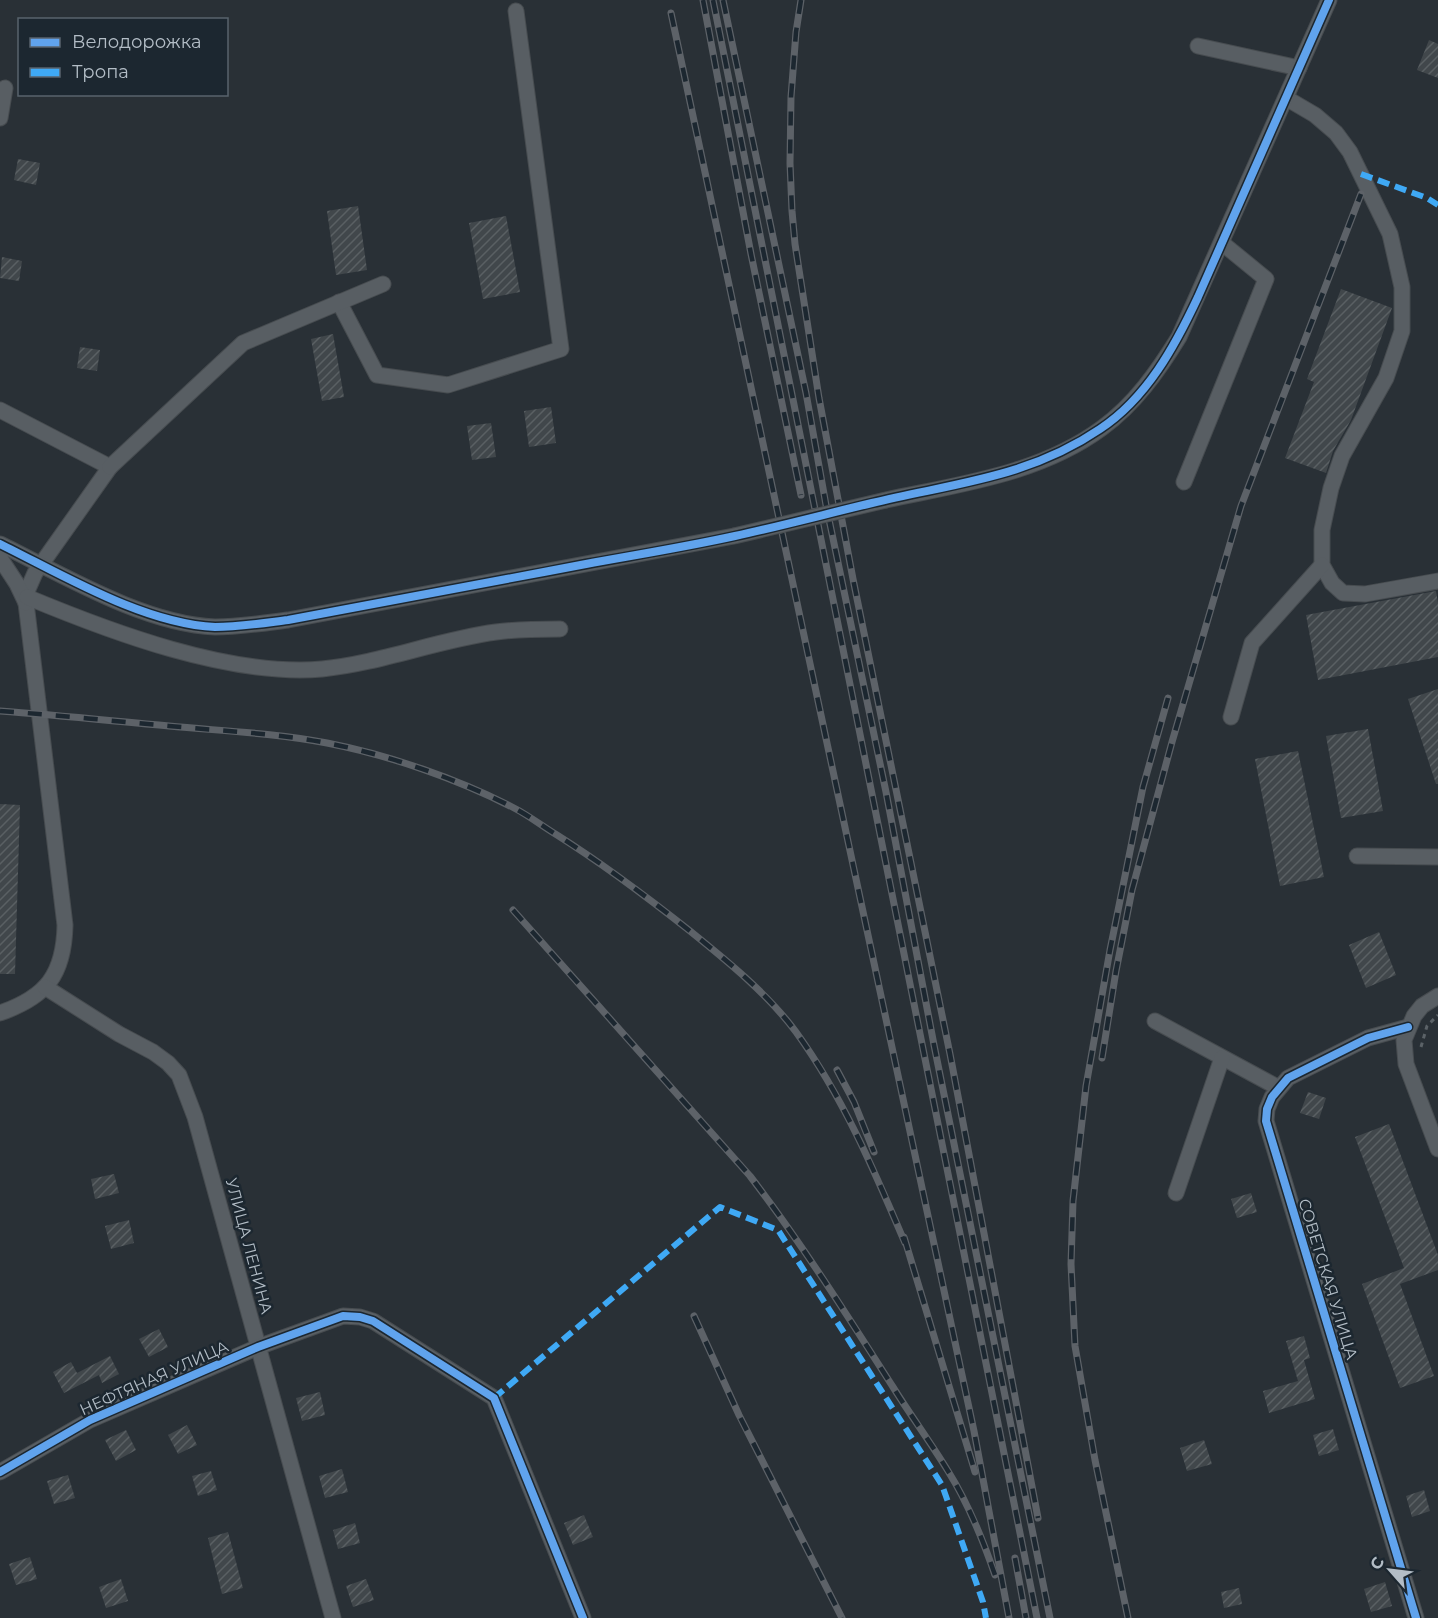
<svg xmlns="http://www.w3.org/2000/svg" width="1438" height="1618" font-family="Montserrat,sans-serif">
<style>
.building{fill:url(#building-hatch)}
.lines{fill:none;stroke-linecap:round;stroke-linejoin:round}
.minor-casing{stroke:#474c50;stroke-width:17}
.path{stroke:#5b6267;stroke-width:3;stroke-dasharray:4.5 4.5;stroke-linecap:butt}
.minor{stroke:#585e63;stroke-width:15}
.rail-casing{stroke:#5d6268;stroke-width:7}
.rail{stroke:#1c2730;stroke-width:4.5;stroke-dasharray:14;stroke-linecap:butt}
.minor-bridge-casing{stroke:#474c50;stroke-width:17;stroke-linecap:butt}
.minor-bridge{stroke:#585e63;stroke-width:15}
.quiet{stroke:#3fa9f5;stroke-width:6;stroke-dasharray:12 6;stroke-linecap:butt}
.cycleway-casing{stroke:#1c2730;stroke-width:11}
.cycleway{stroke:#60a3ed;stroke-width:8}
.labels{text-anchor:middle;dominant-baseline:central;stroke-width:5;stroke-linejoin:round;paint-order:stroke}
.street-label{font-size:16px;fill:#b3bdc6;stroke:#1c2730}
</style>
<defs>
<pattern id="building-hatch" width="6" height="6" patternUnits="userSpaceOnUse" patternTransform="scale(1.5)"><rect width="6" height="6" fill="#41474b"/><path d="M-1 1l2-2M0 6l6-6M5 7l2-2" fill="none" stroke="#5a6063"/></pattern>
</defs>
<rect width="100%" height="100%" fill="#293036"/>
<g class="building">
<path d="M1429,40l9,4v34l-21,-8z"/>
<path d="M18,159l22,4 -4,22 -22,-5z"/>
<path d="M358,206l9,64 -31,5 -9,-64z"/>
<path d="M506,216l14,76 -37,7 -14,-76z"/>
<path d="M2,257l20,4 -3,20 -19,-3z"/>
<path d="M1341,289l51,19 -41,112 -18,31 -7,22 -41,-15 29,-76 -7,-3z"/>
<path d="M333,334l11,63 -22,4 -11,-62z"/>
<path d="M80,347l20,3 -3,21 -20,-3z"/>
<path d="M551,407l5,36 -27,4 -5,-36z"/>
<path d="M491,423l5,34 -24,3 -5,-34z"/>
<path d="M1436,591l2,12v54l-120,23 -12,-65z"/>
<path d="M1438,689v95h-2l-28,-85z"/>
<path d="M1368,729l15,82 -42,7 -15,-82z"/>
<path d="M1298,751l26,126 -44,9 -25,-127z"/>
<path d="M0,804l20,1 -5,169h-15z"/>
<path d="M1379,932l17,43 -30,13 -17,-43z"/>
<path d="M1308,1092l18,6 -7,21 -19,-6z"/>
<path d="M1389,1124l49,131v15l-38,14 34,92 -34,12 -38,-104 42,-16 -49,-131z"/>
<path d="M114,1174l5,19 -24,6 -4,-20z"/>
<path d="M1251,1193l6,19 -20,6 -6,-19z"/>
<path d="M129,1220l5,23 -23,6 -6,-23z"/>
<path d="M159,1329l9,18 -19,10 -10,-18z"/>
<path d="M1304,1336l6,22 -6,2 11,39 -46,14 -6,-22 35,-10 -12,-40z"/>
<path d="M110,1356l9,18 -17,9 -3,-8 -35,18 -11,-21 18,-10 6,11z"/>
<path d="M320,1392l5,23 -23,6 -6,-23z"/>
<path d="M187,1425l10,20 -19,9 -10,-19z"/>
<path d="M1333,1429l6,21 -20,6 -6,-21z"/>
<path d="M126,1430l10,20 -20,11 -11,-21z"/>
<path d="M1204,1440l8,24 -25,7 -7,-23z"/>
<path d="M342,1469l6,23 -23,6 -6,-22z"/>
<path d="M211,1471l6,19 -19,6 -6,-20z"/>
<path d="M68,1475l7,23 -21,6 -7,-23z"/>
<path d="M1424,1490l6,21 -18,6 -6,-21z"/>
<path d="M584,1515l9,22 -20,8 -9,-22z"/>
<path d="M355,1523l5,20 -22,6 -5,-19z"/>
<path d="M228,1532l15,56 -21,6 -14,-56z"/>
<path d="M30,1557l7,22 -21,6 -7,-21z"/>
<path d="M121,1579l7,22 -22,7 -7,-21z"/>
<path d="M366,1579l8,21 -21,7 -7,-21z"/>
<path d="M1385,1582l7,24 -21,6 -7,-23z"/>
<path d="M1239,1588l3,16 -18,4 -3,-16z"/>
</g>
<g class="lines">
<defs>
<g id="minor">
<path d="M1198,46l101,22"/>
<path d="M1286,98l29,17 21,18 14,19 40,82 12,53v44l-16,47 -44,78 -11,32 -9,42v35l10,18 11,10 22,1 73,-13"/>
<path d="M0,118l5,-30"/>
<path d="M339,302l38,73 71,10 113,-36 -45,-338"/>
<path d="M0,410l110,57 -75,106 -7,16 -2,14 39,322c-1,50 -19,72 -65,88"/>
<path d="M110,467l133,-124 140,-59"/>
<path d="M1184,482l82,-203 -44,-36"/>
<path d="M886,500c74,-16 154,-26 216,-72 33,-24 56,-57 77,-91l150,-337"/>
<path d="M0,544c63,31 144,80 215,83 24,0 49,-4 73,-7l446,-84"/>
<path d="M0,558l17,26 9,19"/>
<path d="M27,597c84,35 203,80 295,72 59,-6 115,-29 174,-37 21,-3 43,-3 64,-3"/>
<path d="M1231,717l21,-74 70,-78"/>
<path d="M1357,856l81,1"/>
<path d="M45,987l74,47 34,18 15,11 11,12 16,42 138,501"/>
<path d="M1438,996l-16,10 -8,10 -10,24 2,24 32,85"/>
<path d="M1155,1021l124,67"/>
<path d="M1408,1027l-40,11 -80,40 -16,19 -5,12 -1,12 150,497"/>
<path d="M1176,1193l46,-135"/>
<path d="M0,1472l90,-52 168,-73 85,-31 17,1 13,4 121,77 89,220"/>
</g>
</defs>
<use href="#minor" class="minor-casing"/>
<path class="path" d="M1421,1047l6,-21 11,-11"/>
<use href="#minor" class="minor"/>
<defs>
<g id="rail">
<path d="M703,0l48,254 50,241"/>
<path d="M713,0l324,1618"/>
<path d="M723,0l83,393 20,112 60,287 48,253 116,573"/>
<path d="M801,0l-5,32 -5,65 -1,66 2,48 3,33 24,154 34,181 97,475 88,464"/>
<path d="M671,13l303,1418 35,187"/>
<path d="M0,711c56,4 113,10 169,15 53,5 106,7 158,17 62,12 131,36 187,65 14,7 28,18 43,27 46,29 90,62 133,96 36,29 78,63 106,101 47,65 78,138 109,211"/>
<path d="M513,910l237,266c52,68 97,139 143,211 18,29 38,56 55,84 20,32 35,69 47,104"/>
<path d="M1102,1058l14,-87 16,-81 40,-148 69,-236 120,-312"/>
<path d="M837,1070l17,32 20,50"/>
<path d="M904,1237l71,235"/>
<path d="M694,1316l45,99 103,203"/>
<path d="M1015,1558l11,60"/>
<path d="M1128,1618l-33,-158 -20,-114 -4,-82 2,-63 13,-115 24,-136 33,-163 25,-89"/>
</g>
</defs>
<use href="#rail" class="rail-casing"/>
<use href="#rail" class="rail"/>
<defs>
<path id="minor-bridge" d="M734,536l152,-36"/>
</defs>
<use href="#minor-bridge" class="minor-bridge-casing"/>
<use href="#minor-bridge" class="minor-bridge"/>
<g class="quiet">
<path d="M1361,174l66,24 11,7"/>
<path d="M494,1398l226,-191 58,23 164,255 41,117 3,16"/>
</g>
<defs>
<g id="cycleway">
<path d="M0,544c63,31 144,80 215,83 24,0 49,-4 73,-7 100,-19 199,-37 298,-56 49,-9 99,-17 149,-28 46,-10 91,-22 137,-33 82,-20 156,-25 228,-74 47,-31 75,-83 98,-132l131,-297"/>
<path d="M1408,1027l-40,11 -80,40 -16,19 -5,12 -1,12 150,497"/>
<path d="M0,1472l90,-52 168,-73 85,-31 17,1 13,4 121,77 89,220"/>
</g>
</defs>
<use href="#cycleway" class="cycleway-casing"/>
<use href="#cycleway" class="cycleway"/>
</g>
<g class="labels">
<g class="street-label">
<text transform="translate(249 1246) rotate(75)">УЛИЦА ЛЕНИНА</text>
<text transform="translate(1328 1279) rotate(73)">СОВЕТСКАЯ УЛИЦА</text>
<text transform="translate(154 1378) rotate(-24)">НЕФТЯНАЯ УЛИЦА</text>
</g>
</g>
<rect x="18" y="18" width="210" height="78" fill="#1c2730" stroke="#58636c" stroke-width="1.5"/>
<rect x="30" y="38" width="30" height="9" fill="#60a3ed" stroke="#58636c" stroke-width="1.5"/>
<text x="72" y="48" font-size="18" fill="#b3bdc6">Велодорожка</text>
<rect x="30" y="68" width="30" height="9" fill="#3fa9f5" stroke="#58636c" stroke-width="1.5"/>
<text x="72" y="78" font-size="18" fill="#b3bdc6">Тропа</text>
<g transform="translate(1390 1570) rotate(298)" stroke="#1c2730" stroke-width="4.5" paint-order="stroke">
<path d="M0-4.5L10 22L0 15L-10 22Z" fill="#b3bdc6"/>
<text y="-9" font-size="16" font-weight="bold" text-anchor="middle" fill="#b3bdc6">С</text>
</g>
</svg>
